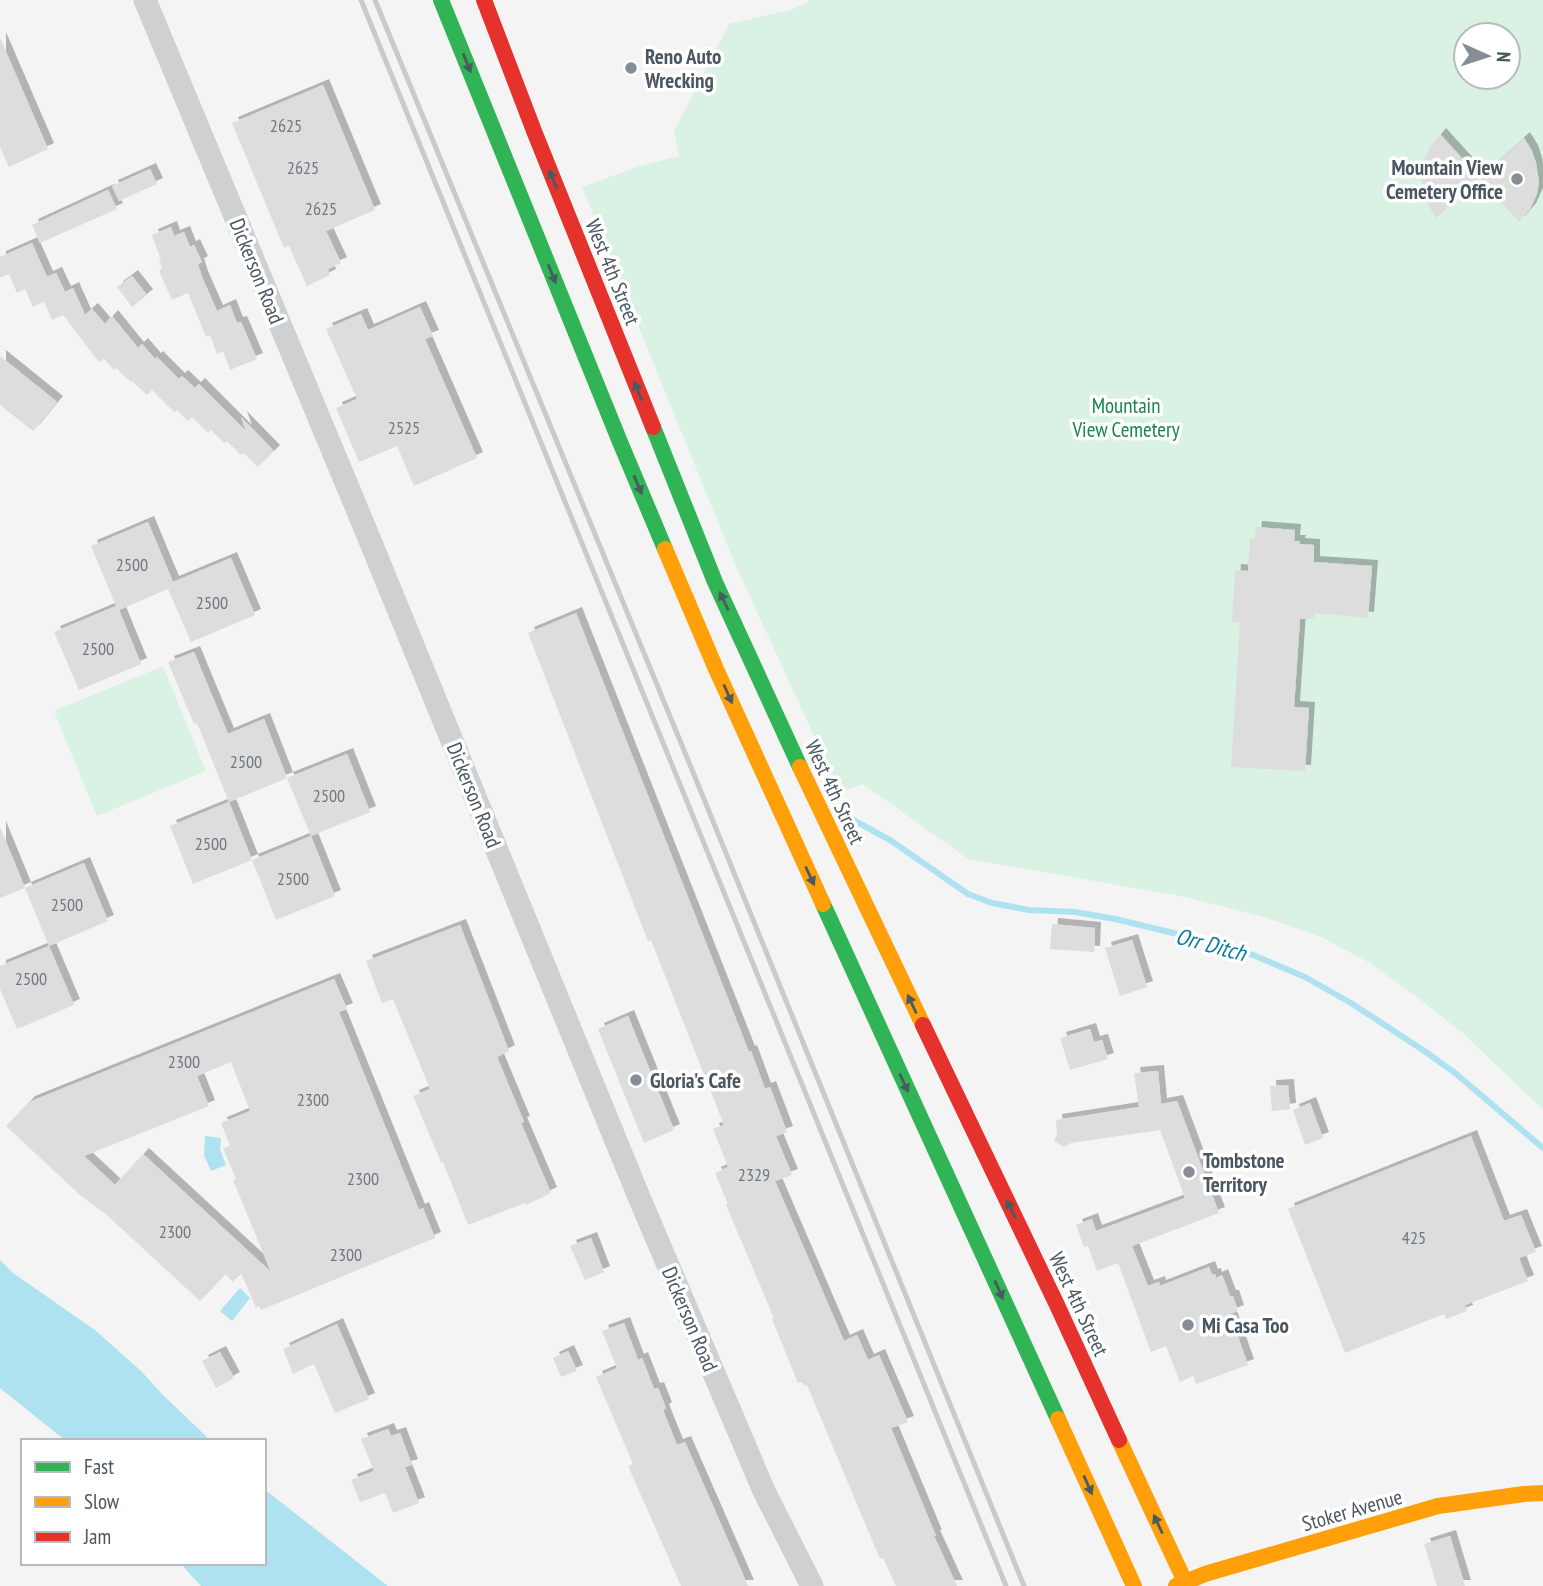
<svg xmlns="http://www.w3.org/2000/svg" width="1543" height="1586" font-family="'PT Sans Narrow',sans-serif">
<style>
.green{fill:#d9f2e3;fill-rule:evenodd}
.water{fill:#aee2f0}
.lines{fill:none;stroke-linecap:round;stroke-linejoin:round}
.stream{stroke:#aee2f0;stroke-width:6}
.building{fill:#ddddde;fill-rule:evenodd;filter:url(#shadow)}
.street{stroke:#ced0d2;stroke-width:23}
.fast{stroke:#30b455;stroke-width:16}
.slow{stroke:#ff9f0a;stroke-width:16}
.jam{stroke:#e5322d;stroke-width:16}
.rail{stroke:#c9cacc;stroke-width:5}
.oneway{fill:#495b60}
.poi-dot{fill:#868d94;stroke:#fff;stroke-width:2.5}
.labels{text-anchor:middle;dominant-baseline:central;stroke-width:7;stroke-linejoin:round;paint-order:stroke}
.number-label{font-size:18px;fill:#707881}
.poi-label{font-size:21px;font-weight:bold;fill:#4a5661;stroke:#fff;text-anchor:start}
.street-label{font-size:21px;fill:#4a5661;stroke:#fff}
.park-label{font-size:21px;fill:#17864f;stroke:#fff}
.water-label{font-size:23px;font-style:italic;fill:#0c7c9b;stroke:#fff}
</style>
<defs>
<filter id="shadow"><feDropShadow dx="6" dy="-6" stdDeviation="0" flood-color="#0004"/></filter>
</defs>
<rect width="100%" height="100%" fill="#f4f4f4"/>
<g class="green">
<path d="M810,0h733v1109l-19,-17 -59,-57 -52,-41 -45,-32 -47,-25 -57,-20 -78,-20 -218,-38 -105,-75 -26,9 -21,-53 -81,-176 -153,-377 61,-22 36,-9 -5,-25 55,-107 62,-14zM1466,35h42v42h-42z"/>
<path d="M163,666l43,105 -109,45 -43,-105z"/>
</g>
<g class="water">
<path d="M205,1136l16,2 -1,11 6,16 -15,6 -7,-16z"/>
<path d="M0,1260l13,13 82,57 46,41 21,23 49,47h-145l-66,-53z"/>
<path d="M240,1288l10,10 -18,23 -12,-10z"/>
<path d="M264,1489l4,3 120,94h-187l-21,-23h84z"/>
</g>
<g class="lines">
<path class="stream" d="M846,816l44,24 78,54 24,9 37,7 46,2 40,7 75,18 63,18 52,22 46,26 72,47 32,23 88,75"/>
</g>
<g class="building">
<path d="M0,38l48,111 -39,18 -9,-20z"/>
<path d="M323,85l52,125 -49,21 15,32 -13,6 2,6 -23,11 -18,-40 -5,2 -52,-125z"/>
<path d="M1440,134l40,44 44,-40 8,13 4,12 3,19 -2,12 -7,15 -11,13 -39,-44 -44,40 -8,-13 -4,-12 -3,-19 2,-13 7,-14z"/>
<path d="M150,169l7,15 -38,17 -7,-15z"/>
<path d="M108,190l9,19 -77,34 -8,-18z"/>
<path d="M171,227l3,9 10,-4 6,15 4,-2 8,17 -4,2 4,13 15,34 13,-6 7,18 4,-1 16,37 -27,11 -7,-19 -6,3 -7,-19 -4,2 -18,-44 -16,7 -13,-29 3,-3 -3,-8h2l-9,-25z"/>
<path d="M32,243l15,34 9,-4 9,19 8,-4 12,27 7,-6 13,15 7,-8 26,32 4,-4 13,15 2,-2 22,22 3,-3 13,12 4,-4 47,47 -5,-14 33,34 -16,16 -14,-14 -3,2 -14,-14 -3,2 -13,-13 -3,3 -16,-16 -4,4 -11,-11 -3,2 -22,-22 -5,5 -15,-14 -1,1 -15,-14 -2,2 -10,-11 -5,3 -36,-47 -11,5 -8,-18 -11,5 -8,-18 -8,4 -8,-19 -9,4v-21z"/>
<path d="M132,276l15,19 -15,12 -15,-20z"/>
<path d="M420,307l13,29 -8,3 52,119 -63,28 -17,-40 -38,16 -23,-54 21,-9 -31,-70 35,-15 7,16z"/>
<path d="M0,356l57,46 -24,29 -33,-26z"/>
<path d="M148,522l25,60 58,-24 24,57 -64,27 -23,-53 -49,21 22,54 -62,26 -25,-58 62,-26 -25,-60z"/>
<path d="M1256,527l39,3 -1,11h6l-1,3 15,1v17l58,4 -4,52 -53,-5v6h-15l-6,88 15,1 -4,63 -74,-4 9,-145h-8l3,-52 13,1 2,-33h5z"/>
<path d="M576,613l173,439 2,-1 14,38 5,-2 17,45 -11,4 16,39 -17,6 69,160 13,-6 11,25 11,-5 29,67 -17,6 45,108h-2l23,50h-61l-13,-28 -3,1 -73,-174 -3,1 -2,-4 -4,1 -26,-64 2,-1 -48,-113 2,-1 -13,-31 13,-6 -15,-38 11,-4 -73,-185 -3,1 -120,-308z"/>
<path d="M194,652l34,82 36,-15 23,59 -58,24 -32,-79 -3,1 -26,-62z"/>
<path d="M347,754l23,58 -59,24 -24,-58z"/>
<path d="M229,802l23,58 -59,24 -23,-58z"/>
<path d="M0,827l25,61 -25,10z"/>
<path d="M311,836l24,60 -59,24 -24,-60z"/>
<path d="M84,863l24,58 -59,25 -24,-58z"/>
<path d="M1052,924l43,4 -1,24 -44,-3z"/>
<path d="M460,925l49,126 -12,6 27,65 -3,1 30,70 -25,12 -1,-2 -57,22 -25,-63h-2l-28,-66 17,-7 -37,-90 -11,4 -16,-42z"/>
<path d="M1132,940l15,47 -27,9 -15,-48z"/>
<path d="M49,946l25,59 -57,24 -17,-40v-23z"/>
<path d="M334,979l13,30 -8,3 80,198 4,-2 12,30 -174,72 -2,-4 -3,2 -15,-35 -8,9 -8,-8 -25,27 -92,-85 -28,-21 -74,-69 23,-24zM231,1062l19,49 -29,12 9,23 -7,2 13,31 -3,1 38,92 -128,-118 -28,31 -31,-29 125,-50 -12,-30z"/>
<path d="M628,1016l46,114 -30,13 -46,-114z"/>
<path d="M1090,1029l4,13 8,-2 6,19 -38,11 -10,-32z"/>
<path d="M1158,1071l3,33 16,-3 42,112 -87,33 16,40 11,-4 1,4 49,-19 3,8 3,-1 1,4 6,-3 8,21h3l5,15 -8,3 18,51 -52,19 -3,-8 -13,6 -14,-36 -15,6 -33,-89 -21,8 -9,-25 -4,1 -8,-22 16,-6 4,12 89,-33 -25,-68 -89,13 -7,4 -10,-6 3,-8 -1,-13 83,-13 -5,-34z"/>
<path d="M1288,1085l2,24 -18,2 -2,-25z"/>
<path d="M1310,1103l13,35 -18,7 -12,-35z"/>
<path d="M1471,1136l33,85 17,-6 15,37 -17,6 9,23 -63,24 2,6 -21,8 -2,-5 -99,39 -57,-144z"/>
<path d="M591,1238l13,34 -19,8 -15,-34z"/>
<path d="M624,1323l14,37 4,-2 12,31 4,-1 8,20 -3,2 14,35 8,-3 63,144h-67l-53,-120 5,-2 -37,-87 21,-9 -15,-37z"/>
<path d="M337,1324l32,75 -34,14 -21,-49 -21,10 -10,-25z"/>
<path d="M568,1351l9,20 -16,6 -8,-19z"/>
<path d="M220,1352l14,26 -18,10 -14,-27z"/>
<path d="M388,1429l3,7 9,-3 12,32 -7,2 14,36 -26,10 -8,-20 -25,9 -9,-22 23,-9 -13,-32z"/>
<path d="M1450,1536l15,50h-28l-13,-42z"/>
</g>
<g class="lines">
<path class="street" d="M145,0l217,521 277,676 125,294 48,95"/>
<g class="fast">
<path d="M441,0l179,442 45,107"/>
<path d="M653,427l62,155 85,185"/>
<path d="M823,904l235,515"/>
</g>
<g class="slow">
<path d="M665,549l51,120 107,235"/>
<path d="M800,767l123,258"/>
<path d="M1058,1419l76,167"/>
<path d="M1119,1440l68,146"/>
<path d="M1176,1586l29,-12 233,-68 86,-12 19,-1"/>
</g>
<g class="jam">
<path d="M484,0l50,131 119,296"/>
<path d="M923,1025l134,280 62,135"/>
</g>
<g class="rail">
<path d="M361,0l645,1586"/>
<path d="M375,0l320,777 329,809"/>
</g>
</g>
<defs><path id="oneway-solid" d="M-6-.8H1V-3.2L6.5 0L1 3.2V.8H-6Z" transform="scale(1.75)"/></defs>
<g class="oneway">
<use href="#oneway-solid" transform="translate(467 63) rotate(68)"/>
<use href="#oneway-solid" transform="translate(553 179) rotate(-112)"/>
<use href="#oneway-solid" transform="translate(552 274) rotate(68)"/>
<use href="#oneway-solid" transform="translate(638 391) rotate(-112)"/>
<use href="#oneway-solid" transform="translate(638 485) rotate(67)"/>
<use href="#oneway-solid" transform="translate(724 601) rotate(-115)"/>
<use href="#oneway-solid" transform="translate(728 694) rotate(66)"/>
<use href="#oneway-solid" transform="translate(810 876) rotate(65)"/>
<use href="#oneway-solid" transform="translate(912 1004) rotate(-115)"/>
<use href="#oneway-solid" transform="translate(904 1083) rotate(65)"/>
<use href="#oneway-solid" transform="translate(1011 1209) rotate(-116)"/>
<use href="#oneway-solid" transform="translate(999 1290) rotate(66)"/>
<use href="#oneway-solid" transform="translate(1088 1485) rotate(66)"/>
<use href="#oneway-solid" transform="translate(1158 1524) rotate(-115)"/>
</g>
<g class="poi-dot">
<circle cx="631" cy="68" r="7"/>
<circle cx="1517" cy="179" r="7"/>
<circle cx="636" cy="1080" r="7"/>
<circle cx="1189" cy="1172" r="7"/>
<circle cx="1188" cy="1325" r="7"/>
</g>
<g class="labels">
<g class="number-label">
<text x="286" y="125">2625</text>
<text x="303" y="167">2625</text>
<text x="321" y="208">2625</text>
<text x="404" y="427">2525</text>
<text x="132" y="564">2500</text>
<text x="212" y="602">2500</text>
<text x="98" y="648">2500</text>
<text x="246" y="761">2500</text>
<text x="329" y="795">2500</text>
<text x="211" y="843">2500</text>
<text x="293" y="878">2500</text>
<text x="67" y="904">2500</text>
<text x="31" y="978">2500</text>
<text x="184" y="1061">2300</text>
<text x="313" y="1099">2300</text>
<text x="754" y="1174">2329</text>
<text x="363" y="1178">2300</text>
<text x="175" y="1231">2300</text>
<text x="1414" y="1237">425</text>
<text x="346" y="1254">2300</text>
</g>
<g class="poi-label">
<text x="645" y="56">Reno Auto<tspan x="645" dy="24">Wrecking</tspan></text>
<text x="1503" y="167" text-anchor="end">Mountain View<tspan x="1503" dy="24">Cemetery Office</tspan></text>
<text x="650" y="1080">Gloria's Cafe</text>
<text x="1203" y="1160">Tombstone<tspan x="1203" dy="24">Territory</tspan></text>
<text x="1202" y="1325">Mi Casa Too</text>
</g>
<g class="street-label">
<text transform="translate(257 271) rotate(68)">Dickerson Road</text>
<text transform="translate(613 272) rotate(68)">West 4th Street</text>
<text transform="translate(835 792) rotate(65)">West 4th Street</text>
<text transform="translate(474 795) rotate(68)">Dickerson Road</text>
<text transform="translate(1079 1304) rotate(65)">West 4th Street</text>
<text transform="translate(690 1319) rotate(67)">Dickerson Road</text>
<text transform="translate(1352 1510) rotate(-16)">Stoker Avenue</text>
</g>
<g class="park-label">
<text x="1126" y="405">Mountain<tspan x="1126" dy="24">View Cemetery</tspan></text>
</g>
<g class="water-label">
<text transform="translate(1211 944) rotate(15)">Orr Ditch</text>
</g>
</g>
<rect x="21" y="1439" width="245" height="126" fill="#ffffff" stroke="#b7bbc0" stroke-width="2"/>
<rect x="35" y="1462" width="35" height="10" fill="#30b455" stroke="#b7bbc0" stroke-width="2"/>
<text x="84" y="1474" font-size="21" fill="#4a5661">Fast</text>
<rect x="35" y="1497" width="35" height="10" fill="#ff9f0a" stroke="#b7bbc0" stroke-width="2"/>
<text x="84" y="1509" font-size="21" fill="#4a5661">Slow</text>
<rect x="35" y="1532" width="35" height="10" fill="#e5322d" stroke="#b7bbc0" stroke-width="2"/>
<text x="84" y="1544" font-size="21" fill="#4a5661">Jam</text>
<g transform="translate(1487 56) rotate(93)"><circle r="33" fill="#ffffff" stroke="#b7bbc0" stroke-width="2"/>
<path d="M0-5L12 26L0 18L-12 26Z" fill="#868d94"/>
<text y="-10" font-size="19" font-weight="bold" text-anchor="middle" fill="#4a5661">N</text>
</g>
</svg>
